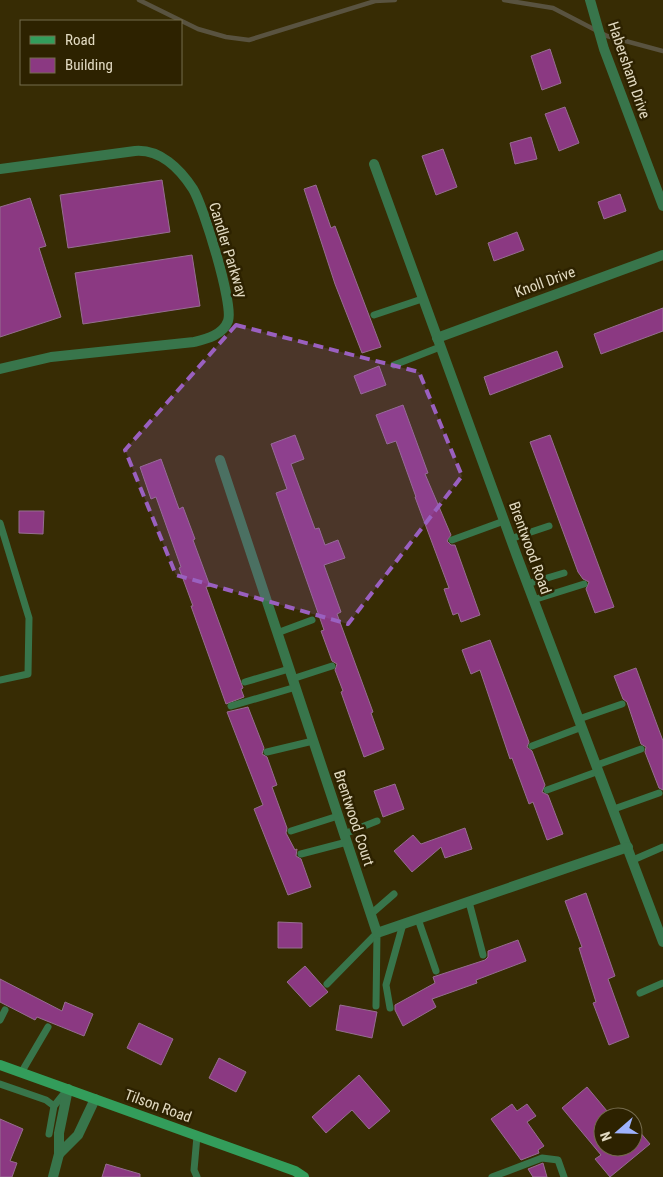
<svg xmlns="http://www.w3.org/2000/svg" width="663" height="1177" font-family="'Roboto Condensed',sans-serif">
<style>
.lines{fill:none;stroke-linecap:round;stroke-linejoin:round}
.stream{stroke:#595340;stroke-width:4.5}
.building{fill:#8b3982;stroke:#966e90}
.lane{stroke:#38754b;stroke-width:7}
.street{stroke:#38754b;stroke-width:10}
.secondary{stroke:#339d5b;stroke-width:10}
.marked{fill:#9a60c0;fill-opacity:0.2;stroke:#9a60c0;stroke-width:4;stroke-dasharray:10 6;stroke-linejoin:round}
.labels{text-anchor:middle;dominant-baseline:central;stroke-width:5;stroke-linejoin:round;paint-order:stroke}
.street-label{font-size:15px;fill:#e2dac1;stroke:#2d2200}
</style>
<rect width="100%" height="100%" fill="#372c04"/>
<g class="lines">
<g class="stream">
<path d="M139,0l59,29 28,8 23,3 126,-39 20,-1"/>
<path d="M504,0l49,8 54,28 56,15"/>
</g>
</g>
<g class="building">
<path d="M550,49l11,34 -19,7 -11,-34z"/>
<path d="M565,107l14,36 -20,8 -14,-37z"/>
<path d="M531,137l6,22 -22,5 -5,-21z"/>
<path d="M443,149l14,38 -21,8 -14,-39z"/>
<path d="M162,180l8,52 -102,16 -8,-53z"/>
<path d="M316,185l15,43 4,-2 46,121 -19,6 -27,-69 -31,-95z"/>
<path d="M620,194l6,17 -22,8 -6,-17z"/>
<path d="M30,198l16,48 -7,2 22,69 -61,20v-130z"/>
<path d="M517,232l7,18 -30,11 -6,-18z"/>
<path d="M192,255l8,51 -117,18 -8,-51z"/>
<path d="M663,308v23l-62,23 -7,-20z"/>
<path d="M557,351l6,16 -73,28 -6,-18z"/>
<path d="M379,366l7,19 -25,9 -7,-18z"/>
<path d="M403,405l25,68 -3,1 26,61 -4,6 4,4h4l25,70 -19,7 -3,-9 -5,2 -9,-26 5,-1 -34,-91h1l-20,-56 -9,3 -11,-29z"/>
<path d="M295,435l9,24 -13,5 24,65 4,-1 6,17 13,-5 7,18 -21,7 17,47 -4,2 36,98 -2,1 13,36 -20,8 -23,-65 2,-1 -8,-21 2,-6 -5,-3 -11,-30 3,-1 -48,-137 11,-4 -16,-45z"/>
<path d="M550,435l64,172 -19,6 -9,-24 3,-7 -6,-3 -5,-7 -48,-130z"/>
<path d="M161,459l18,50 4,-2 12,32 -2,1 17,46 -4,1 37,101 -2,1 3,8 -18,7 -35,-98h2l-14,-38 2,-1 -25,-70 -5,2 -11,-32z"/>
<path d="M19,511h25l-1,23 -24,-1z"/>
<path d="M490,640l39,102 -2,5 5,4 13,34 -3,7 6,3 15,39 -16,6 -14,-38 -4,2 -17,-46 -2,1 -30,-89 -9,4 -9,-24z"/>
<path d="M636,668l27,73v49l-4,-2 -14,-36 1,-5 -5,-3 -14,-42 -4,-3 -9,-23z"/>
<path d="M248,707l16,41 -2,6 5,3 10,28 -5,2 15,41 -1,5 9,17 2,-1 -1,7 5,3 10,28 -23,8 -34,-86 9,-4 -36,-93z"/>
<path d="M395,784l9,25 -21,8 -9,-26z"/>
<path d="M465,828l7,21 -27,9 -4,-11 -29,25 -18,-21 19,-16 8,9z"/>
<path d="M586,893l29,83 -7,3 21,58 -20,8 -16,-42 3,-1 -17,-54 3,-1 -17,-46z"/>
<path d="M278,922l24,1v25h-24z"/>
<path d="M518,940l8,21 -50,19 1,3 -45,16 4,8 -33,19 -8,-16v-5l40,-22 -2,-6 52,-17 3,-3v-6z"/>
<path d="M305,966l23,26 -18,15 -23,-25z"/>
<path d="M0,979l62,32 3,-9 28,12 -9,22 -47,-19 -2,3 -35,-18z"/>
<path d="M340,1005l37,7 -5,26 -36,-8z"/>
<path d="M139,1023l34,16 -12,26 -34,-17z"/>
<path d="M219,1058l27,14 -10,20 -27,-14z"/>
<path d="M359,1075l31,36 -21,18 -17,-19 -26,23 -14,-16z"/>
<path d="M587,1087l25,30h-9v30h30v-23l17,20 -40,33 -15,-18 6,-4 -39,-47z"/>
<path d="M512,1104l5,7 10,-7 9,12 -9,6 17,24 -6,4 1,3 -18,7 -30,-41z"/>
<path d="M0,1119l23,10 -13,32 7,2 -5,14h-12z"/>
<path d="M543,1163l4,14h-14l-5,-8z"/>
<path d="M106,1164l34,10v3h-38z"/>
</g>
<g class="lines">
<g class="lane">
<path d="M374,315l48,-16"/>
<path d="M394,365l46,-18"/>
<path d="M0,523l29,95 -1,56 -28,6"/>
<path d="M510,539l39,-13"/>
<path d="M452,540l52,-19"/>
<path d="M527,584l37,-11"/>
<path d="M533,600l51,-16"/>
<path d="M277,633l35,-13"/>
<path d="M292,679l40,-13"/>
<path d="M245,682l44,-13"/>
<path d="M231,706l65,-19"/>
<path d="M579,719l43,-15"/>
<path d="M532,746l50,-19"/>
<path d="M267,752l46,-11"/>
<path d="M597,765l44,-16"/>
<path d="M547,790l52,-19"/>
<path d="M614,809l45,-16"/>
<path d="M291,831l47,-15"/>
<path d="M344,834l33,-13"/>
<path d="M301,854l46,-12"/>
<path d="M633,860l30,-13"/>
<path d="M469,902l14,53"/>
<path d="M371,914l23,-20"/>
<path d="M418,919l18,52"/>
<path d="M327,984l50,-51"/>
<path d="M640,993l23,-10"/>
<path d="M376,1006l1,-73"/>
<path d="M390,1008l-4,-23 17,-61"/>
<path d="M0,1020l5,-10"/>
<path d="M21,1073l27,-46"/>
<path d="M0,1084l46,16 8,6"/>
<path d="M49,1134l5,-28 12,-15"/>
<path d="M197,1177l-3,-7 3,-34"/>
<path d="M492,1177l50,-19 16,2 6,17"/>
</g>
<g class="street">
<path d="M590,0l14,49 59,157"/>
<path d="M374,164l144,395 145,383"/>
<path d="M0,169l135,-18c25,-2 45,18 58,38 10,16 41,116 35,132 -5,14 -22,18 -34,21l-143,15 -51,12"/>
<path d="M437,338l226,-83"/>
<path d="M220,460l157,473 251,-86"/>
<path d="M59,1154l19,-19 17,-36"/>
<path d="M53,1177l6,-23v-21l9,-44"/>
</g>
<path class="secondary" d="M0,1065l295,106 9,6"/>
</g>
<path class="marked" d="M236,325l183,47 43,104 -114,148 -172,-49 -51,-125z"/>
<g class="labels">
<g class="street-label">
<text transform="translate(629 70) rotate(71)">Habersham Drive</text>
<text transform="translate(228 250) rotate(73)">Candler Parkway</text>
<text transform="translate(545 282) rotate(-20)">Knoll Drive</text>
<text transform="translate(530 548) rotate(70)">Brentwood Road</text>
<text transform="translate(354 818) rotate(72)">Brentwood Court</text>
<text transform="translate(158 1106) rotate(20)">Tilson Road</text>
</g>
</g>
<rect x="20" y="20" width="162" height="65" fill="#2d2200" stroke="#756c4d"/>
<rect x="30" y="36" width="25" height="8" fill="#339d5b" stroke="#756c4d"/>
<text x="65" y="45" font-size="15" fill="#e2dac1">Road</text>
<rect x="30" y="58" width="25" height="15" fill="#8b3982" stroke="#756c4d"/>
<text x="65" y="70" font-size="15" fill="#e2dac1">Building</text>
<g transform="translate(618 1132) rotate(250)"><circle r="24" fill="#2d2200" stroke="#756c4d"/>
<path d="M0-4L9 19L0 12L-9 19Z" fill="#9fb3fd"/>
<text y="-8" font-size="14" font-weight="bold" text-anchor="middle" fill="#e2dac1">N</text>
</g>
</svg>
